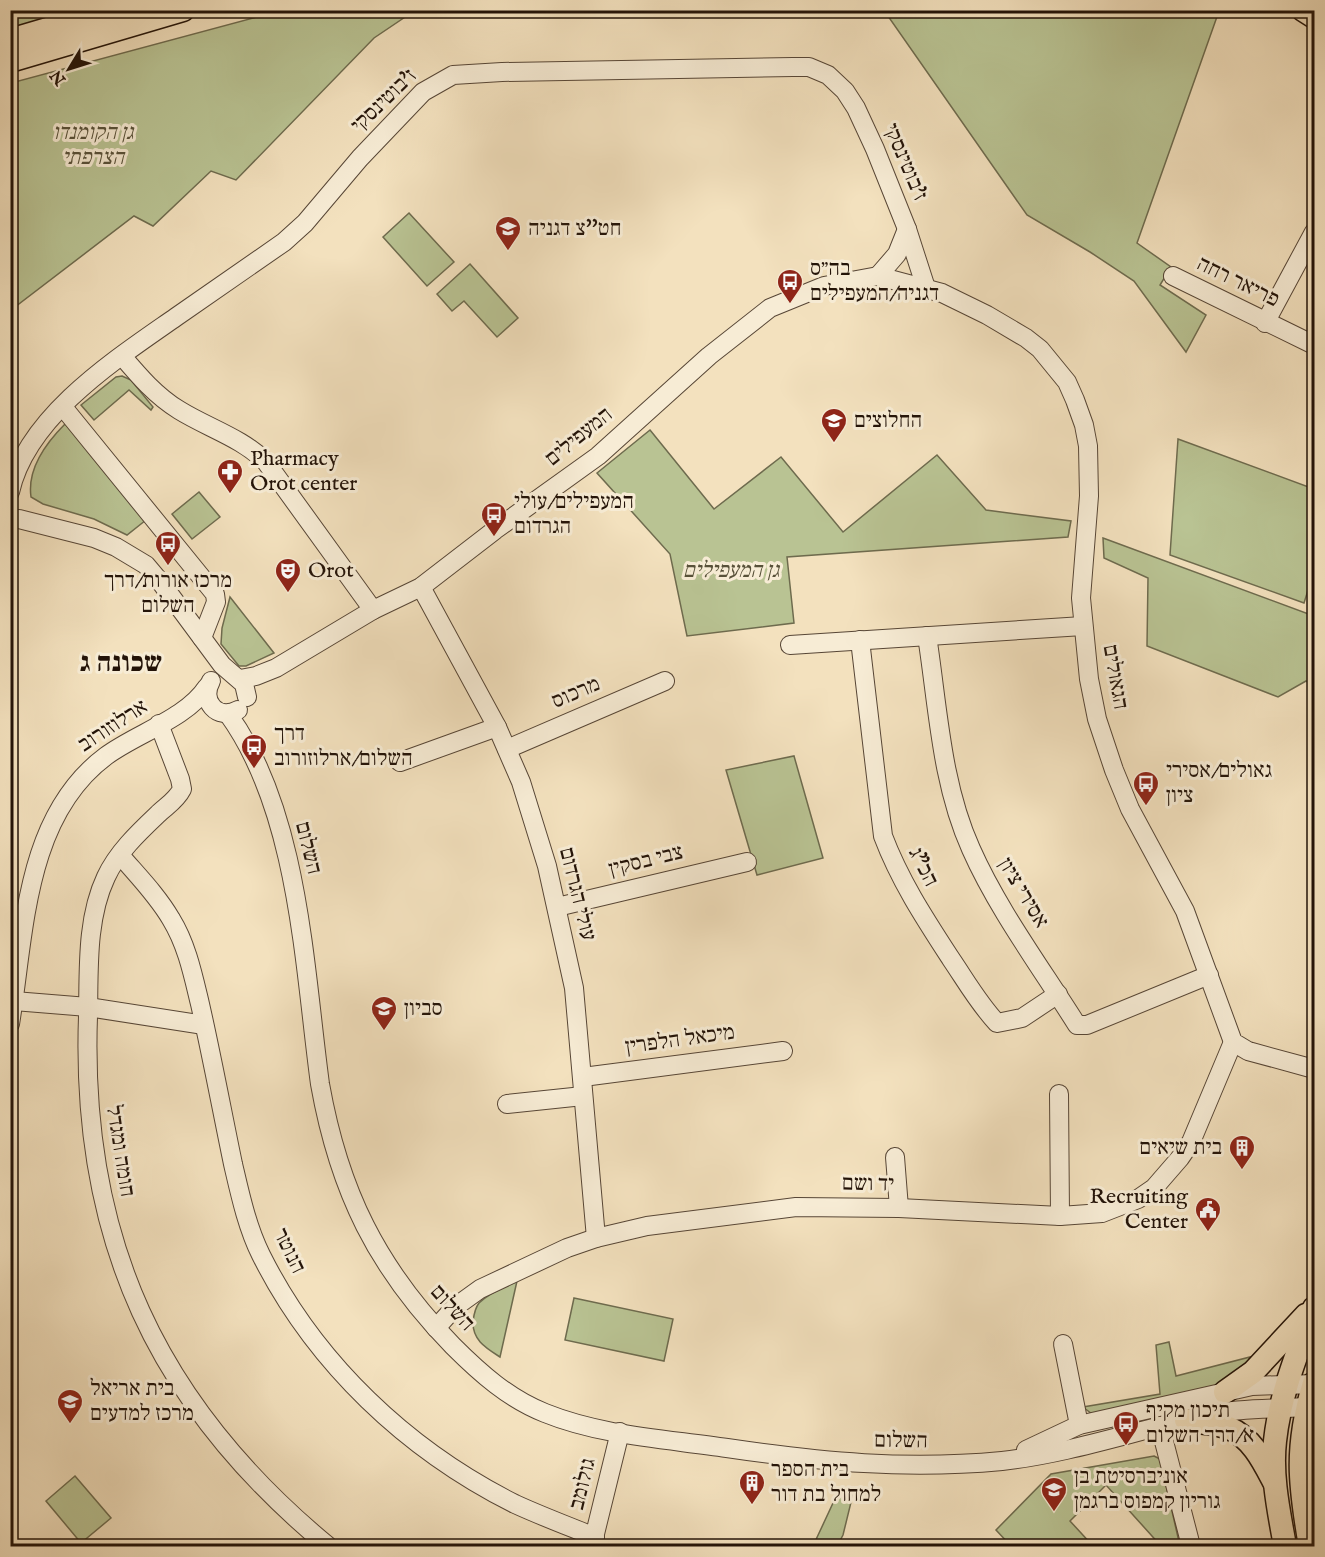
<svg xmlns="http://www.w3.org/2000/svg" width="1325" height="1557" font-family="'IM FELL English','Frank Ruhl Libre',serif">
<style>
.green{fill:#b9c393;stroke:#6e6b4e;stroke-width:1.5}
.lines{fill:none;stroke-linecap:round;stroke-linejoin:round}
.minor-casing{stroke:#574636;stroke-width:20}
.major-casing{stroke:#231308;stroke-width:25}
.minor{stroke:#f7ecd5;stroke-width:18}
.major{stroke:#f3e1be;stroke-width:22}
.labels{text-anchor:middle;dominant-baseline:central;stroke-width:6;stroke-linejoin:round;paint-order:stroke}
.street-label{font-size:22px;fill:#231308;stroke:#f7ecd5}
.park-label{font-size:22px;font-style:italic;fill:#585139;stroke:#f7ecd5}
.poi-label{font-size:22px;fill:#231308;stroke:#f7ecd5;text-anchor:start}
.district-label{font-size:28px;font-weight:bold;fill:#231308;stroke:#f7ecd5}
</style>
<rect width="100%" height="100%" fill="#f3e1be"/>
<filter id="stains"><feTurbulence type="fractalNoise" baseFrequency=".00333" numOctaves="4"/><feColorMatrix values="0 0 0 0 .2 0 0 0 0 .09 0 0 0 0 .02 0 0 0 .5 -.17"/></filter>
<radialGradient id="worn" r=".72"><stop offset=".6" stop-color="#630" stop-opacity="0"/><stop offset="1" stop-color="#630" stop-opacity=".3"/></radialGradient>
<g class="green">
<path d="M11,11h65l-65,18z"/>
<path d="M279,11h135l-40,27 -138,142 -25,-9 -58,55 -19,-10 -123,94v-227z"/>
<path d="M881,11h338l-82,232 34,24 -11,18 46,30 -20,37 -52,-71 -44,-29 -63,-37 -139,-199z"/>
<path d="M409,213l45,49 -27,24 -44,-49z"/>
<path d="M470,264l48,54 -21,19 -33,-36 -12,10 -15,-17z"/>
<path d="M122,376l9,4 22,27 -2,3 -22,-20 -35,30 -13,-15 35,-28z"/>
<path d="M65,424l6,4 75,92 -19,15 -33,-16 -51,-15 -12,-7c-4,-28 14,-53 34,-73z"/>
<path d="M650,430l64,79 67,-52 62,75 94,-77 49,55 85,11 -3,16 -281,20 7,66 -107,13 -17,-82 -73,-81z"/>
<path d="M1178,439l136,50v82l-10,32 -134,-48z"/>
<path d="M199,492l21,25 -28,22 -20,-25z"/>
<path d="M1103,538l211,78v71l-8,-6 -28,16 -131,-51 1,-68 -44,-20z"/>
<path d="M230,597l44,56 -28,13h-7l-18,-22 1,-16z"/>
<path d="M794,756l29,102 -66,17 -31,-105z"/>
<path d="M517,1281l-17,76c-14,-9 -28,-17 -27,-36 1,-7 2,-13 6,-18 10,-10 26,-16 38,-22z"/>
<path d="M574,1298l99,21 -9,42 -99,-21z"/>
<path d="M1169,1342l7,34 74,-19 -8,16 -8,8 -142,33 -9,-7 77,-13 -4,-49z"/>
<path d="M1154,1456l6,3 20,87h-19l-55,-61 -36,36 23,25h-82l-15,-16 55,-56z"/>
<path d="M75,1476l36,42 -30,25 -35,-42z"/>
<path d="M840,1488l14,2 -11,45 -6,11h-24z"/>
</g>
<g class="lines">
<defs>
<g id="minor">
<path d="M878,276l19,-22 10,-25"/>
<path d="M1173,276l141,69"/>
<path d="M1265,323l49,-91"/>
<path d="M122,356c17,20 34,40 57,54 29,18 63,28 87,52l107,148"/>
<path d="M63,407l152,187 1,8 -14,36"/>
<path d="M10,492c17,-76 106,-133 166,-175 36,-25 72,-50 108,-75l21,-19 55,-65 63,-66 30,-17 49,-3 291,-5h16l19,8 17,16 11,17 19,41 32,80 19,59"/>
<path d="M19,519l75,19 22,9 30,18 16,19 60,81 22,19 3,13"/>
<path d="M421,587l76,140 24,55 26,84 27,122 22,250"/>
<path d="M927,636c11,70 14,147 44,213 27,61 71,120 106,176h10l122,-50"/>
<path d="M860,640l23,196c17,45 42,83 68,123 15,22 28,45 46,64l25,-5 36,-24"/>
<path d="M790,645l293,-19"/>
<path d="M240,679l16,-3 20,-8 97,-58 48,-23 74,-57 103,-74 111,-100 61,-48 54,-22 54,-10 64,17 45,22 39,23 14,11 27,33 8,18 9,25 4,21 1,50 -8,102 8,81 8,40 17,51 16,39 55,102 48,131 15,9 66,18"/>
<path d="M211,681c-11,20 6,40 27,29"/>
<path d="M228,714c71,98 76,252 92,370 19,107 57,184 133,262 27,27 56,53 92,67 57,23 122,26 182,35 95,14 179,22 275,13 72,-8 140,-33 211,-47 34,-7 68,-4 101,-8"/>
<path d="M159,724l21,55 2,10c-6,12 -16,17 -25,26 -19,18 -40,38 -51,62 -20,42 -17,94 -18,139 -8,223 69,389 240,530"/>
<path d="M507,749l158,-68"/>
<path d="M400,762l97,-35"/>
<path d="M120,855c18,21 37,40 51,64 16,26 22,56 29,85 12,53 22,107 33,160 7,30 14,63 28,91 54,108 146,195 254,249 26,12 53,22 80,33"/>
<path d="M557,907l190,-45"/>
<path d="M14,1001l74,6 116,18"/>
<path d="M10,1024c15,-91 14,-207 96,-268 31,-23 80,-37 101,-69"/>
<path d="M583,1077l200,-26"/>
<path d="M1059,1094l1,122"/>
<path d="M507,1104l76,-8"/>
<path d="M895,1157l4,51"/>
<path d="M436,1328l19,-21 25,-18 87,-41 29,-10 51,-12 149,-19 103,1 161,8 42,-3 36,-14 16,-11 26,-30 11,-16 42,-100"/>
<path d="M1063,1344l16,81"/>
<path d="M1160,1426l31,120"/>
<path d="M1026,1450l53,-25 173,-39 62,-2"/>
<path d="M592,1546l28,-114"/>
</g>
<g id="major">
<path d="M1303,10l11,7"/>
<path d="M10,40l102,-30"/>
<path d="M10,61l173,-51"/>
<path d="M1225,1392l28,-20 53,-57"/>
<path d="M1186,1420c14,3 30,3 43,8 23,10 34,33 45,54"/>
<path d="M1285,1546c-6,-34 -14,-70 -10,-105 5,-47 23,-90 39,-133"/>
<path d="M1310,1546c-11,-63 -15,-99 4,-163"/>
</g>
</defs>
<use href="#minor" class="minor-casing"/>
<use href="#major" class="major-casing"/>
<use href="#minor" class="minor"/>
<use href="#major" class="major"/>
</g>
<defs>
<symbol id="school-pin" viewBox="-11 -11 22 30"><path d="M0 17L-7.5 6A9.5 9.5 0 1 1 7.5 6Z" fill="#8f2418" stroke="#f7ecd5"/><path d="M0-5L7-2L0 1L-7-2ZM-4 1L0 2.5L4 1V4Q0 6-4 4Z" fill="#fff"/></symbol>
<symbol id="bus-pin" viewBox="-11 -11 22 30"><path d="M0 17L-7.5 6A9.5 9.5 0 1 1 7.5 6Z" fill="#8f2418" stroke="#f7ecd5"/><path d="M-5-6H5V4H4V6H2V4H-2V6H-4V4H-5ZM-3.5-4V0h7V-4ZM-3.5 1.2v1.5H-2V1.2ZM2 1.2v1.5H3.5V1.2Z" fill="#fff"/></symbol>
<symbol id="pharmacy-pin" viewBox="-11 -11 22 30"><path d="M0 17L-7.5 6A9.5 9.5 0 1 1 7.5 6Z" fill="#8f2418" stroke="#f7ecd5"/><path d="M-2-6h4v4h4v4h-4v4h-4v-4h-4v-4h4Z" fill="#fff"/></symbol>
<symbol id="theatre-pin" viewBox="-11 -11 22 30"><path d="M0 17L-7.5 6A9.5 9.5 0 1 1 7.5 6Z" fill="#8f2418" stroke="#f7ecd5"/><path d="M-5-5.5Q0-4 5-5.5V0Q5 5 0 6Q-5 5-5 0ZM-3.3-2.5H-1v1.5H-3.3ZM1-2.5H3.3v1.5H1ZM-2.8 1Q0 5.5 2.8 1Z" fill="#fff"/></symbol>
<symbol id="building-pin" viewBox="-11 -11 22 30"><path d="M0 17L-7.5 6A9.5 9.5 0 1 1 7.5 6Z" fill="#8f2418" stroke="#f7ecd5"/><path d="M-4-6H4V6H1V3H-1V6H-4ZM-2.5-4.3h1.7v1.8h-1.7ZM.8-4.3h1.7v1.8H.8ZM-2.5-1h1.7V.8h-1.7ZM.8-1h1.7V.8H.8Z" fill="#fff"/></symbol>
<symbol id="civic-pin" viewBox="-11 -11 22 30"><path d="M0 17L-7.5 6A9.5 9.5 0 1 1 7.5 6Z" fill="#8f2418" stroke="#f7ecd5"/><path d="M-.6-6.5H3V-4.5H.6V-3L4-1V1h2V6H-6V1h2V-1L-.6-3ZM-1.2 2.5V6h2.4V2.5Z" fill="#fff"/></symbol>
<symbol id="university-pin" viewBox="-11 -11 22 30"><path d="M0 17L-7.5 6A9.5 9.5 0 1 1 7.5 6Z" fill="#8f2418" stroke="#f7ecd5"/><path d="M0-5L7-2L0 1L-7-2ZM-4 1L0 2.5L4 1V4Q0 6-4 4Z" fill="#fff"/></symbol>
</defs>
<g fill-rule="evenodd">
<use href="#school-pin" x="493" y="214" width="30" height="40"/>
<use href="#bus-pin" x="775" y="267" width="30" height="40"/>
<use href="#school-pin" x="819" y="406" width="30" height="40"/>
<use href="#pharmacy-pin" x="215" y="457" width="30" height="40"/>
<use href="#bus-pin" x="479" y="500" width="30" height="40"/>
<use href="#bus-pin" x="153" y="529" width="30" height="40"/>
<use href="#theatre-pin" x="273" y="556" width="30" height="40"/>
<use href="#bus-pin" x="239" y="732" width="30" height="40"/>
<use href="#bus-pin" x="1131" y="769" width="30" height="40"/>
<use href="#school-pin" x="369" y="994" width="30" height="40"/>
<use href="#building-pin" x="1227" y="1133" width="30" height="40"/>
<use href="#civic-pin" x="1193" y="1195" width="30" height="40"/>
<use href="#school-pin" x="55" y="1387" width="30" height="40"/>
<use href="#bus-pin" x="1111" y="1409" width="30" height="40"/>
<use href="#building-pin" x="737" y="1468" width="30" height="40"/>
<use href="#university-pin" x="1039" y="1475" width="30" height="40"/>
</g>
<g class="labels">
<g class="street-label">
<text transform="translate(384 101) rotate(-44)">ז'בוטינסקי</text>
<text transform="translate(905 162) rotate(67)">ז'בוטינסקי</text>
<text transform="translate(1238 282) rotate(26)">פריאר רחה</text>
<text transform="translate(579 437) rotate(-39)">המעפילים</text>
<text transform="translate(1115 677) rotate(80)">הגאולים</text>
<text transform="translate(576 693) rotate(-23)">מרכוס</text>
<text transform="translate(113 726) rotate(-33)">ארלוזורוב</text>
<text transform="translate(308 848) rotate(76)">השלום</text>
<text transform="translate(646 861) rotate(-14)">צבי בסקין</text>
<text transform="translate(923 867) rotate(63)">הכ"ג</text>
<text transform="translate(1023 893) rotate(59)">אסירי ציון</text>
<text transform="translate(577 894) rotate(76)">עולי הגרדום</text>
<text transform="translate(680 1040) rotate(-8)">מיכאל הלפרין</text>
<text transform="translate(120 1151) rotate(81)">חומה ומגדל</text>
<text transform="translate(868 1184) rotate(1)">יד ושם</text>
<text transform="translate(289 1251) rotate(64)">הנוטר</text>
<text transform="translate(452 1308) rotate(48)">השלום</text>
<text transform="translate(901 1441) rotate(1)">השלום</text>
<text transform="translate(583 1484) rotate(-76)">גולומב</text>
</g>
<g class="park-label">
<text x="93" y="133">גן הקומנדו<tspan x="93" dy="25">הצרפתי</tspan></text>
<text x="731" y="571">גן המעפילים</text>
</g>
<g class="poi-label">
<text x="528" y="229">חט''צ דגניה</text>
<text x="810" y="269">בה״ס<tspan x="810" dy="25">דגניה/המעפילים</tspan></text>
<text x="854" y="421">החלוצים</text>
<text x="250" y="459">Pharmacy<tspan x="250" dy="25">Orot center</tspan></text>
<text x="514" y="502">המעפילים/עולי<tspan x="514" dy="25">הגרדום</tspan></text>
<text x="308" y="571">Orot</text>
<text x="168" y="581" text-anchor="middle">מרכז אורות/דרך<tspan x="168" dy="25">השלום</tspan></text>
<text x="274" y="734">דרך<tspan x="274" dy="25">השלום/ארלוזורוב</tspan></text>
<text x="1166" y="771">גאולים/אסירי<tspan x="1166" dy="25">ציון</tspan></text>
<text x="404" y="1009">סביון</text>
<text x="1222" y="1148" text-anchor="end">בית שיאים</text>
<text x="1188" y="1197" text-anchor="end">Recruiting<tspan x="1188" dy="25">Center</tspan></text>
<text x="90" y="1389">בית אריאל<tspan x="90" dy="25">מרכז למדעים</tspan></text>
<text x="1146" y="1411">תיכון מקיף<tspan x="1146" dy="25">א/דרך השלום</tspan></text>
<text x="771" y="1470">בית הספר<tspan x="771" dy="25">למחול בת דור</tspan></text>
<text x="1074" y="1477">אוניברסיטת בן<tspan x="1074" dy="25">גוריון קמפוס ברגמן</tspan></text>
</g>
<g class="district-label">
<text x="121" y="663">שכונה ג</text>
</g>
</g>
<rect width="1325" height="1557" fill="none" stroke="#f3e1be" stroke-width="36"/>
<rect x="12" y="12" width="1301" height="1533" fill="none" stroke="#231308" stroke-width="3"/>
<rect x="18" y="18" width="1289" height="1521" fill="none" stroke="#231308" stroke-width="1.5"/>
<g transform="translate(69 69) rotate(232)" stroke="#f7ecd5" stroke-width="4.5" paint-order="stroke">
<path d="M0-4.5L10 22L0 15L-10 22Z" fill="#231308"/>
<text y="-9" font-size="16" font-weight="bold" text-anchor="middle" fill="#231308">N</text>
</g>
<rect width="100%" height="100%" filter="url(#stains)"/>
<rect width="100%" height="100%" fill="url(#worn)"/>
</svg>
